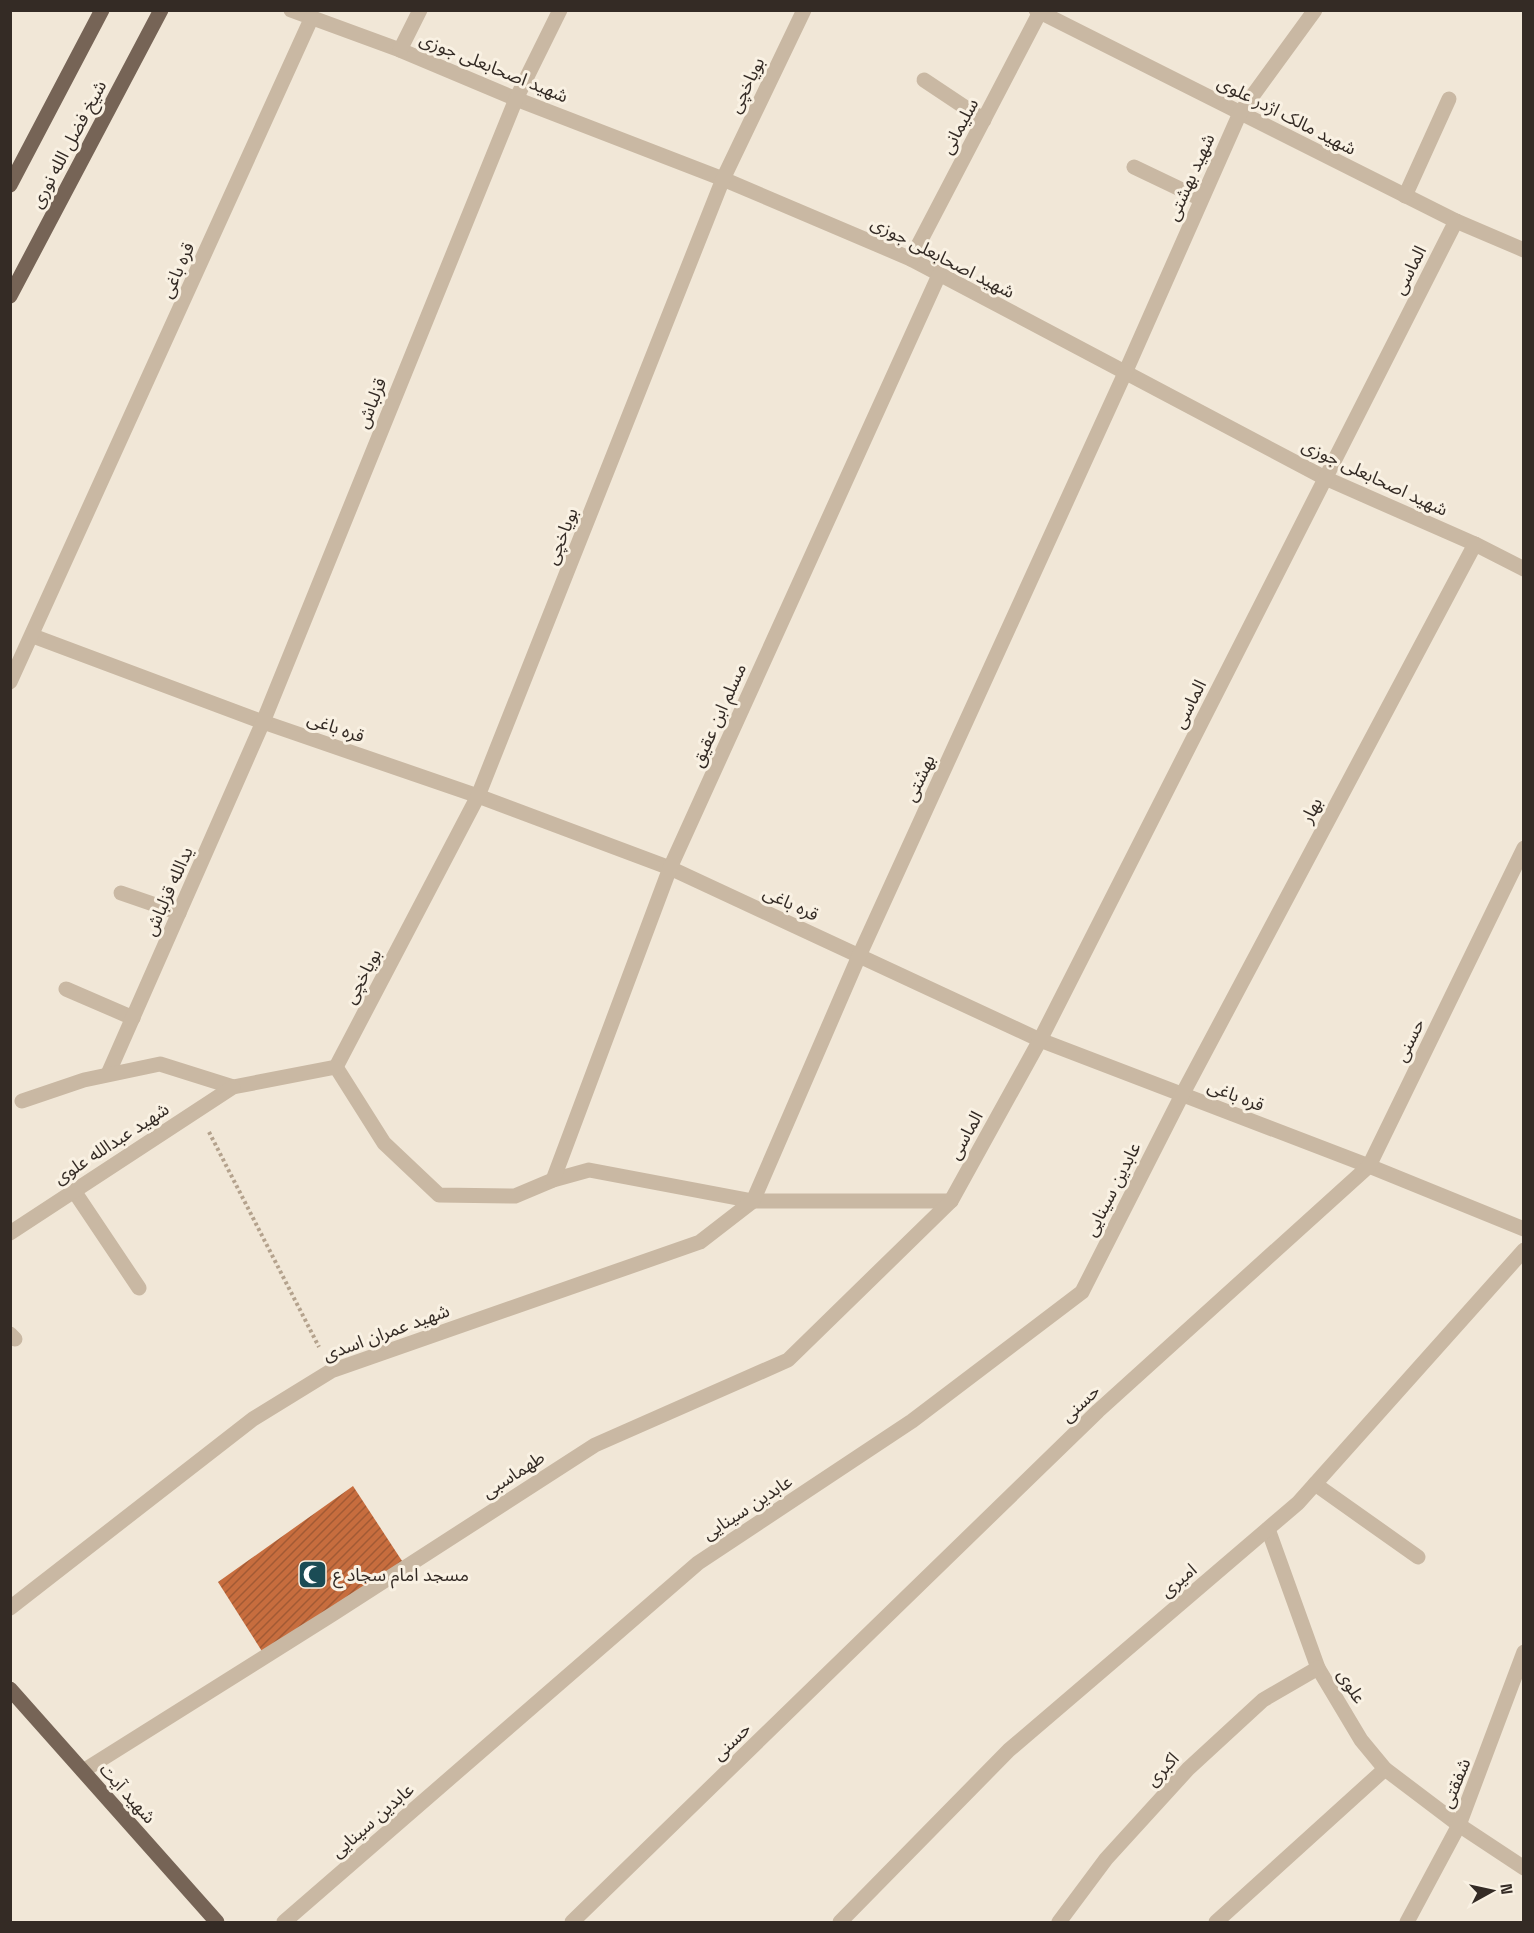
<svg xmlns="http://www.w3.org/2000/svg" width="1534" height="1933" font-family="'Space Grotesk','Noto Sans Arabic',sans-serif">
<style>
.building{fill:url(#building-hatch)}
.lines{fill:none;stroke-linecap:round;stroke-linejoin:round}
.path{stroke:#b4a28d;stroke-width:4;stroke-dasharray:3 3;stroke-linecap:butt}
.minor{stroke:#c9b8a3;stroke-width:15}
.major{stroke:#766456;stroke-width:15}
.labels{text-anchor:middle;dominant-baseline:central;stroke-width:6;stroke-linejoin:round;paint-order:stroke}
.street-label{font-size:18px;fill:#342b25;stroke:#f9f1e3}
.poi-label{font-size:18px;fill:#342b25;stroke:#f9f1e3;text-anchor:start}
</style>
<defs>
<pattern id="building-hatch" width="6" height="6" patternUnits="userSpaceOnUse" patternTransform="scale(1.5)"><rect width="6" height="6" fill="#c76d3e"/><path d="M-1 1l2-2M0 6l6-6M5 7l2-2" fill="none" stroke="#a25a34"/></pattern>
</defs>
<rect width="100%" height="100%" fill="#f1e7d7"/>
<path class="building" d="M353,1486l53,81 -141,89 -47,-74z"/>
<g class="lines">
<path class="path" d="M209,1132l110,215"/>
<g class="minor">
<path d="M291,10l109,40 116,49 207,80 188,80 414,219 150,66 49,25"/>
<path d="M1036,10l420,211 68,29"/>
<path d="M400,50l20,-40"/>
<path d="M924,80l60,40"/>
<path d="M1134,167l67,32"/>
<path d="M1405,196l44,-97"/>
<path d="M911,259l130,-249"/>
<path d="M33,636l230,86 215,74 192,72 370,172 329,126 155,63"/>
<path d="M10,682l302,-665"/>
<path d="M121,893l58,20"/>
<path d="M66,989l67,29"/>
<path d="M336,1067l142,-271 245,-617 81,-169"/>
<path d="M336,1067l48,76 55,52 76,1 38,-16 36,-10 164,31h198"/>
<path d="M108,1074l155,-352 253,-623 44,-89"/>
<path d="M22,1101l62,-21 76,-16 73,23 103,-20"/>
<path d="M553,1180l117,-312 269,-593"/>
<path d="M74,1191l65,97"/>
<path d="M10,1233l223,-146"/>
<path d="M10,1334l5,5"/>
<path d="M1315,1484l103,73"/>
<path d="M1268,1529l50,139 43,72 24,29 74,56 65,43"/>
<path d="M10,1608l243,-189 78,-48 369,-129 53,-41 106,-245 266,-583 115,-260 75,-103"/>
<path d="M83,1771l250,-157 262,-169 193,-85 163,-159 89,-161 416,-819"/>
<path d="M284,1922l414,-359 214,-142 170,-129 100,-197 293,-551"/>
<path d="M572,1922l526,-511 271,-245 155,-318"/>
<path d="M840,1922l169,-172 289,-247 226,-253"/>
<path d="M1059,1922l47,-63 82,-90 75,-69 55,-32"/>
<path d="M1216,1922l169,-153"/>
<path d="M1407,1922l52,-97 65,-173"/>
</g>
<g class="major">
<path d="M10,185l92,-175"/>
<path d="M10,296l151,-286"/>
<path d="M10,1689l207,233"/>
</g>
</g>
<defs>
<symbol id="mosque-square" viewBox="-11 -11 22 22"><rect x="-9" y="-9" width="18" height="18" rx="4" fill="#1b4c55" stroke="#f9f1e3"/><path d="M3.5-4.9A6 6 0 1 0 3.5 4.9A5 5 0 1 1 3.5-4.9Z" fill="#fff"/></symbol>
</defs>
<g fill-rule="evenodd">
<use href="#mosque-square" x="296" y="1558" width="33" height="33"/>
</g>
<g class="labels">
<g class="street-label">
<text transform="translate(494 67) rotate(22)">شهید اصحابعلی جوزی</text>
<text transform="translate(746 85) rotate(-64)">بویاخچی</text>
<text transform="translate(1287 115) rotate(27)">شهید مالک اژدر علوی</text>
<text transform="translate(959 126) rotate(-62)">سلیمانی</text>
<text transform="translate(68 144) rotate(-62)">شیخ فضل الله نوری</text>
<text transform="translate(1190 177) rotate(-66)">شهید بهشتی</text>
<text transform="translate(943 257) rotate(27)">شهید اصحابعلی جوزی</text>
<text transform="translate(177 270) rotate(-66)">قره باغی</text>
<text transform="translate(1409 270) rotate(-63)">الماسی</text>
<text transform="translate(371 403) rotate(-68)">قزلباش</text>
<text transform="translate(1375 477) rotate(25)">شهید اصحابعلی جوزی</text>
<text transform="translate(561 536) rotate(-68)">بویاخچی</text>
<text transform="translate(1189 704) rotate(-63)">الماسی</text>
<text transform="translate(718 715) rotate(-66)">مسلم ابن عقیق</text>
<text transform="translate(336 727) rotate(19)">قره باغی</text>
<text transform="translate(919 778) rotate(-65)">بهشتی</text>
<text transform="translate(1311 810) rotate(-62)">بهار</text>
<text transform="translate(168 891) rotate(-66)">یدالله قزلباش</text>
<text transform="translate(791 903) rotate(25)">قره باغی</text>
<text transform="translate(362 976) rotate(-62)">بویاخچی</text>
<text transform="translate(1409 1040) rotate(-64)">حسنی</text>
<text transform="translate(1236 1095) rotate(21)">قره باغی</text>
<text transform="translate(965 1135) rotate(-61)">الماسی</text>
<text transform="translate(111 1143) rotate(-33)">شهید عبدالله علوی</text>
<text transform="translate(1112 1189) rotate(-63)">عابدین سینایی</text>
<text transform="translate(386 1332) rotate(-20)">شهید عمران اسدی</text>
<text transform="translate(1080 1403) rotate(-43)">حسنی</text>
<text transform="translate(513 1474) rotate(-33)">طهماسبی</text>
<text transform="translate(747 1507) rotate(-33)">عابدین سینایی</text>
<text transform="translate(1178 1580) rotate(-40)">امیری</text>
<text transform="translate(1352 1686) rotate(59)">علوی</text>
<text transform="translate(731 1741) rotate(-44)">حسنی</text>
<text transform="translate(1162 1769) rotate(-47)">اکبری</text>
<text transform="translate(1455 1783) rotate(-68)">شفقتی</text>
<text transform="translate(128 1793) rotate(48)">شهید آیت</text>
<text transform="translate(372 1820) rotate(-41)">عابدین سینایی</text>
</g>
<g class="poi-label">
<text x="333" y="1574">مسجد امام سجاد ع</text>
</g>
</g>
<rect width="1534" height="1933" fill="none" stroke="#342b25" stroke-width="24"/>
<g transform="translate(1492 1891) rotate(82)" stroke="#f9f1e3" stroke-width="4.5" paint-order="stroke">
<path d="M0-4.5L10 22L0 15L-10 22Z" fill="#342b25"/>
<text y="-9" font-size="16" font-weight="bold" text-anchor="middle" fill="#342b25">N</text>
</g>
</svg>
